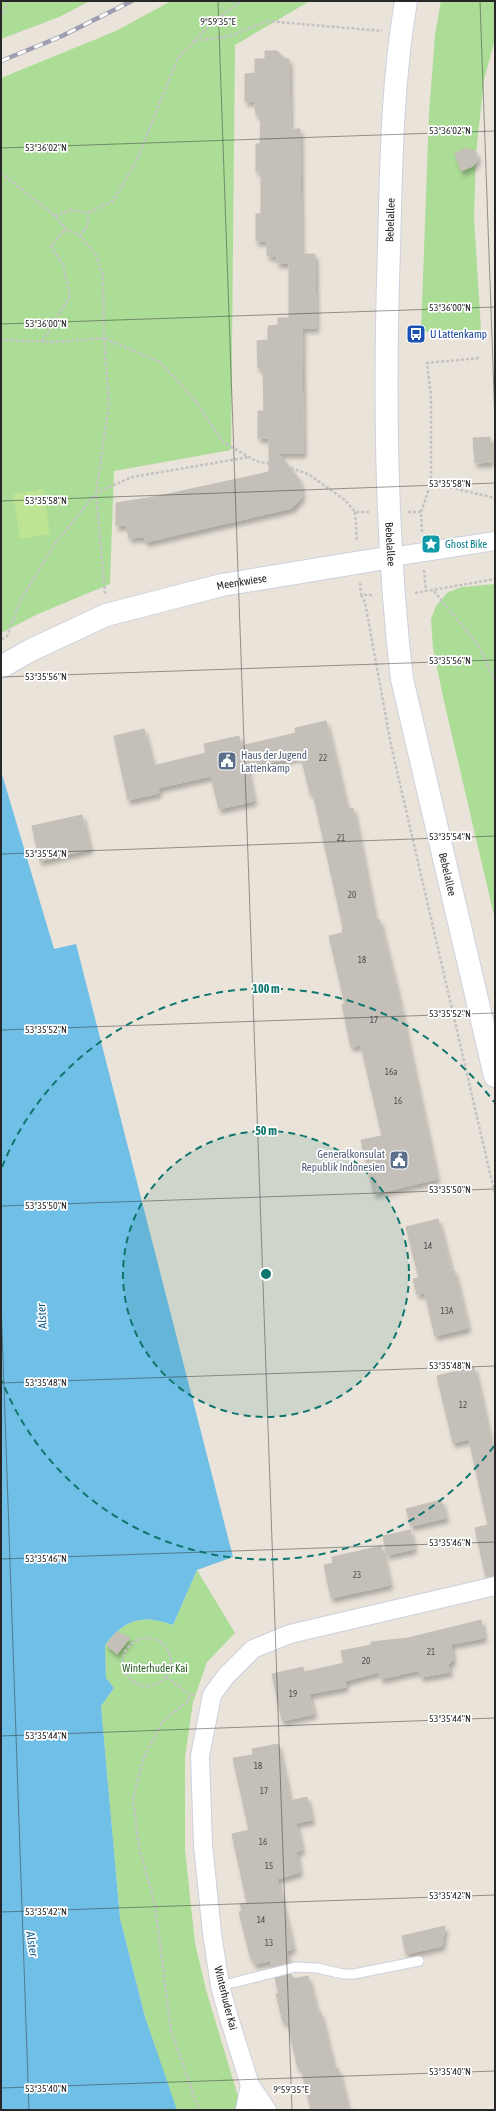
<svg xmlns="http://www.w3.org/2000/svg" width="496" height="2111" font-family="'Asap Condensed',sans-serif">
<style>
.green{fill:#abdd97}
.pitch{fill:#bce493}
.water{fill:#70bfe6}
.building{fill:#c4c0b9;stroke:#c4bfb3;filter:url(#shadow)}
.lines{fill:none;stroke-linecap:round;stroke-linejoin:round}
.lane-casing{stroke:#ced0df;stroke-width:11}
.street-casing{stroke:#ced0df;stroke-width:20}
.secondary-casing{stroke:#ced0df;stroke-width:24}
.path{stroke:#c3c3c3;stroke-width:2.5;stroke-dasharray:3 2;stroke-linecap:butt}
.lane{stroke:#fff;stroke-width:9}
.street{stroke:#fff;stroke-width:18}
.secondary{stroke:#fff;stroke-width:22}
.rail-casing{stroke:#9c9eb0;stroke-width:4.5}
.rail{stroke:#fff;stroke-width:3;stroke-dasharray:9;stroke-linecap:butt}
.ticks{fill:none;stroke:#272727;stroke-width:1;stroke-opacity:0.45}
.ring{fill:none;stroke:#0f766e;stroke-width:2;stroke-dasharray:7 5}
.labels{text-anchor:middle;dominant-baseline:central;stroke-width:3.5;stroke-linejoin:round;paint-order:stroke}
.number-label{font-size:9px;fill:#4e4d4c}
.street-label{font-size:11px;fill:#272727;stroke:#fff}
.transit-label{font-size:11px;fill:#164399;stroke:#fff;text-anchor:start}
.culture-label{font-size:11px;fill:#0d838f;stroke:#fff;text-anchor:start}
.service-label{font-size:11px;fill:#4e5e75;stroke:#fff;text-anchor:start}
.park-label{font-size:11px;fill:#265e1d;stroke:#fff}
.water-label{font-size:12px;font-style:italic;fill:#145c8d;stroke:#fff}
.ticks-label{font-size:10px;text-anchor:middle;fill:#272727;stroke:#fff;stroke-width:3.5;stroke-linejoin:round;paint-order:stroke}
.centre{fill:#0f766e;stroke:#fff;stroke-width:2}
.ring-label{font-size:12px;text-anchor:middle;font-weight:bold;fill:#0f766e;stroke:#fff;stroke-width:3.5;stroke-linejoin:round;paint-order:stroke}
</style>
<defs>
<filter id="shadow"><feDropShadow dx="2.5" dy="4.5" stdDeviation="2" flood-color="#0004"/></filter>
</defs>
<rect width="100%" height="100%" fill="#e9e3d9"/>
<g class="green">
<path d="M1,1h89l-31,16 -58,22z"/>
<path d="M171,1h139l-75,44 -4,405 -117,21 -4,113 -72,30 -37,19v-555l115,-47z"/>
<path d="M441,1h54v38l-11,41 -8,73 -2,65 7,112 -60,2 8,-219 6,-78z"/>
<path d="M495,584v336l-52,-223 -10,-49 -2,-29 5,-13 12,-14 14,-5z"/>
<path d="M197,1570l38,63 -28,29 -14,40 -8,55v93l10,93 11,47 34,113 1,7h-64l-4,-8 -28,-85 -25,-99 -19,-212 13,-18 -8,-10 -1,-33c22,-26 35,-31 68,-20z"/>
</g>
<path class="pitch" d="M43,489l7,45 -30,5 -7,-45z"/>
<path class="water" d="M1,771l53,178 22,-5 157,613 -36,13 -24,55c-33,-11 -47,-6 -68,20l1,33 8,10 -13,18 19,212 25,99 32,93h-176z"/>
<g class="building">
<path d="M265,51h12l8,8h4l1,70h10l1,125h14l1,74h-14l1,125h-25l20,25 3,8 1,11 -10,11 -146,34 -2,-5 -15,1 -3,-13 -10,1v-23l43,-7 110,-24v-34h-11v-27h6l-1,-43h-5l-1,-27 11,-1v-14l10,-1v-7h11v-55h-12v-7h-10v-15h-11v-27h5v-43h-5v-27h4l1,-29h-5l-1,-14h-10v-27l10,-1v-14h10z"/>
<path d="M466,148l9,3 2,4v6l-4,5 -12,5 -6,-18z"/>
<path d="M490,437l1,25 -16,1 -2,-25z"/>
<path d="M326,721l21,88 6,-1 22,112 4,-1 18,73 40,187 -63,15 -13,-54 21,-4 -21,-91 -10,2 -9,-43h3l-16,-68 13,-3 1,-6 -30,-134h-3l-9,-37 -54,12 7,33 -35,8 -8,-33 -53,12 1,5 -31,7 -14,-64 30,-7 9,37 53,-13 -2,-9 35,-8 2,10 55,-13 -1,-5z"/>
<path d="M82,815l8,34 -50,12 -8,-35z"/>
<path d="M438,1219l13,51h3l14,58 -33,8 -10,-43 -8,1 -4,-15 6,-1 -13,-51z"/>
<path d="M474,1367l21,95v114l-9,1 -11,-49 13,-3 -19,-86 -16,4 -16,-67z"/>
<path d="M441,1500l5,18 -35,8 -5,-17z"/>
<path d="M410,1530l4,19 -27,6 -4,-19z"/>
<path d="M381,1546l9,39 -59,13 -7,-33 9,-2 -1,-6z"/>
<path d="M481,1620l3,18 -33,6 2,16 -5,5 2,7 -29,5 -1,-5 -5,-1 -34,8 -2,-7 -34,9 1,6 -37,7 5,20 -32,7 -10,-47 31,-7 1,5 40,-9 -3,-12 30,-6v-3l37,-4z"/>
<path d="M117,1632l13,6 -13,16 -11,-9z"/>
<path d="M278,1744l12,57 17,-4 5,23 -16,3 6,27 -6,2 4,20 -23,7 16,70 -7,2 3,12 -17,4 -2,-6 -16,3 -1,-5h-2l-12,-47 3,-1 -2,-7 7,-1 -15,-69 17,-4 -16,-72 20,-3 -1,-6z"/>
<path d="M445,1926l-3,20 -36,8 -4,-18z"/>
<path d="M291,1974l2,5 15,-3 10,41 2,-6 14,58 4,-1 10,42h-37l-10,-43 -3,1 -11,-47 -4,1 -7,-28h3l-4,-16z"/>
</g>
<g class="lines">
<defs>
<path id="lane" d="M220,1986l76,-19 21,1 26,6h11l65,-13"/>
<g id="street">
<path d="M392,557l103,-16"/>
<path d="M245,2110l5,-25"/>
<path d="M267,2110l-17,-25 -21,-67 -9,-32 -8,-53 -9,-88 -3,-89 12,-61 14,-19 27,-27 37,-15 205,-48"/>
</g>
<g id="secondary">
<path id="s1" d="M406,1c-14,82 -15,165 -17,248 -5,143 -4,287 13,430l93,397"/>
<path id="s2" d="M1,667l30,-17 75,-35 116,-30 170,-28"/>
</g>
</defs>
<use href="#lane" class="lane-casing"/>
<use href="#street" class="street-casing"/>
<use href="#secondary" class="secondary-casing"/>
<g class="path">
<path d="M1,18l7,-17"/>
<path d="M195,41l35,-5 38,-15 114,10"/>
<path d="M1,173l54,43 11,13 14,7 15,17 8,23 1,62 5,65 -13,90 -39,48 -35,56 -15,39 -6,4"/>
<path d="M55,216l15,-6 18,3 25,-12 23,-39 42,-104 36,-37 28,-20"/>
<path d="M80,236l8,-11v-12"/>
<path d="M1,340l55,2 48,-4 56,24 34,37 29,43 33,19 35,7 17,6 37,26 10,12h14"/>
<path d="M42,341l28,-45 -7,-31 -12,-19 15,-17"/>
<path d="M431,483l64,15"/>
<path d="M355,512l2,30"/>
<path d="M408,512h13l1,21"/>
<path d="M421,512l10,-29v-87l-4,-33 52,-5"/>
<path d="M424,570l2,22"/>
<path d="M360,583l1,12h13"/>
<path d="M434,591l44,54 17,36"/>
<path d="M415,593l80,-14"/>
<path d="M105,594l-9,-101 36,-16 117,-20"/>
<path d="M361,595l4,7 26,143 104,450"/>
<circle cx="147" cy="1662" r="24"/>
<path d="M166,1677l24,18"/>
<path d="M194,1695h-4l-3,7 -24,19 -20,38 -10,40 6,48 16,58 16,126 28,79"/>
</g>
<use href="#lane" class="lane"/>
<use href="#street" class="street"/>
<use href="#secondary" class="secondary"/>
<defs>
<path id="rail" d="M1,61l61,-25 70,-35"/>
</defs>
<use href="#rail" class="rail-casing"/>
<use href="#rail" class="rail"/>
</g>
<path class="ticks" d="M218,1l74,2109M480,1l15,421M1,148l494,-17M1,324l494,-17M1,501l494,-18M1,677l494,-17M1,854l494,-18M1,1030l494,-17M1,1206l494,-17M1,1301l28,809M1,1383l494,-17M1,1559l494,-17M1,1736l494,-18M1,1912l494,-17M1,2088l494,-17"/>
<circle cx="266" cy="1274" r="143" fill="#0f766e" fill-opacity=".12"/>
<g class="ring">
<circle cx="266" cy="1274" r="143"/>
<path d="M494 1446A285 285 0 0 1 2 1381M2 1167A285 285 0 0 1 494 1102"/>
</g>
<defs>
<symbol id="bus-square" viewBox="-11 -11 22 22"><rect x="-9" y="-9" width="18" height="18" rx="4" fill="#1a4fb4" stroke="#fff"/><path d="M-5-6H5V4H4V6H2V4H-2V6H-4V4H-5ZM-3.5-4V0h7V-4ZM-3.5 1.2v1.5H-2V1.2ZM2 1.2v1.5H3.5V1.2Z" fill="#fff"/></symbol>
<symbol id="sight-square" viewBox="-11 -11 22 22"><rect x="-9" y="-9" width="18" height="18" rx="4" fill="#0f9aa8" stroke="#fff"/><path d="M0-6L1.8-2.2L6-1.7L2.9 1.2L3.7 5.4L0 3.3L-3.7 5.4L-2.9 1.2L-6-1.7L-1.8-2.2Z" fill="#fff"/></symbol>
<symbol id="civic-square" viewBox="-11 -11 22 22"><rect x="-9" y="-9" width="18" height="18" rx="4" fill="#5c6f8a" stroke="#fff"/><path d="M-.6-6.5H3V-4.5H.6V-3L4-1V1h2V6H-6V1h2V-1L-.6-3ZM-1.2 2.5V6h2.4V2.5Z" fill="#fff"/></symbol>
</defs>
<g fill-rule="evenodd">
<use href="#bus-square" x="405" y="323" width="22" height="22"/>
<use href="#sight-square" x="420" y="533" width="22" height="22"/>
<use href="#civic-square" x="216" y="750" width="22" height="22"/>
<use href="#civic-square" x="388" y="1149" width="22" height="22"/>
</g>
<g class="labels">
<g class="number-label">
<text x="323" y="758">22</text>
<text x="341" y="838">21</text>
<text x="352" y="895">20</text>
<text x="362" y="960">18</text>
<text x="374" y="1020">17</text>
<text x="391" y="1072">16a</text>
<text x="398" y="1101">16</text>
<text x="428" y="1246">14</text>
<text x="447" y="1311">13A</text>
<text x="463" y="1405">12</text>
<text x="357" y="1575">23</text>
<text x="431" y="1652">21</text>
<text x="366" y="1661">20</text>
<text x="293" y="1694">19</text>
<text x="258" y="1766">18</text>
<text x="264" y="1791">17</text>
<text x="263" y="1842">16</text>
<text x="269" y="1866">15</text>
<text x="261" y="1920">14</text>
<text x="269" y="1943">13</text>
</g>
<g class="street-label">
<text transform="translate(390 220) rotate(-88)">Bebelallee</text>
<text stroke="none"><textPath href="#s1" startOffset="544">Bebelallee</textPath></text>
<text stroke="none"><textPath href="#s2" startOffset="257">Meenkwiese</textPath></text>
<text stroke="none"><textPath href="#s1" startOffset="880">Bebelallee</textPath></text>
<text transform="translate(226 1998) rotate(76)">Winterhuder Kai</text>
</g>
<g class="transit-label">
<text x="430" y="334">U Lattenkamp</text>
</g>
<g class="culture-label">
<text x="445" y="544">Ghost Bike</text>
</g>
<g class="service-label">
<text x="241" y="755">Haus der Jugend<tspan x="241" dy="13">Lattenkamp</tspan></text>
<text x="385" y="1154" text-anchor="end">Generalkonsulat<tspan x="385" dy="13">Republik Indonesien</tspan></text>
</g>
<g class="park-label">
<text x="155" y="1668">Winterhuder Kai</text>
</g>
<g class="water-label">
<text transform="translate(42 1316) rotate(-95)">Alster</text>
<text transform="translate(32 1944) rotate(81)">Alster</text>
</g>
</g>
<g class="ticks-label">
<text x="218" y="25">9°59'35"E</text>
<text x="450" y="134">53°36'02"N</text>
<text x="46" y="151">53°36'02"N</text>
<text x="450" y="311">53°36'00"N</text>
<text x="46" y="327">53°36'00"N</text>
<text x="450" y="487">53°35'58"N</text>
<text x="46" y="504">53°35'58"N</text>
<text x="450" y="664">53°35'56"N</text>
<text x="46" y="680">53°35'56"N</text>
<text x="450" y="840">53°35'54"N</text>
<text x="46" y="857">53°35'54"N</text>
<text x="450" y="1017">53°35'52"N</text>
<text x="46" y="1033">53°35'52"N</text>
<text x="450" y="1193">53°35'50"N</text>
<text x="46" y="1209">53°35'50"N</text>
<text x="450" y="1369">53°35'48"N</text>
<text x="46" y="1386">53°35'48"N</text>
<text x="450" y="1546">53°35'46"N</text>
<text x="46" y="1562">53°35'46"N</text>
<text x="450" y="1722">53°35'44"N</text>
<text x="46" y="1739">53°35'44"N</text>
<text x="450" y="1899">53°35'42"N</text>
<text x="46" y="1915">53°35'42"N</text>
<text x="450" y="2075">53°35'40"N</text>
<text x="46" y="2092">53°35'40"N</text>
<text x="291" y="2093">9°59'35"E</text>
</g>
<circle cx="266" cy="1274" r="6" class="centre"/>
<g class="ring-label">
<text x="266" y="993">100 m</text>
<text x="266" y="1135">50 m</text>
</g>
<rect width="496" height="2111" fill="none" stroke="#272727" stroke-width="4"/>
</svg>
